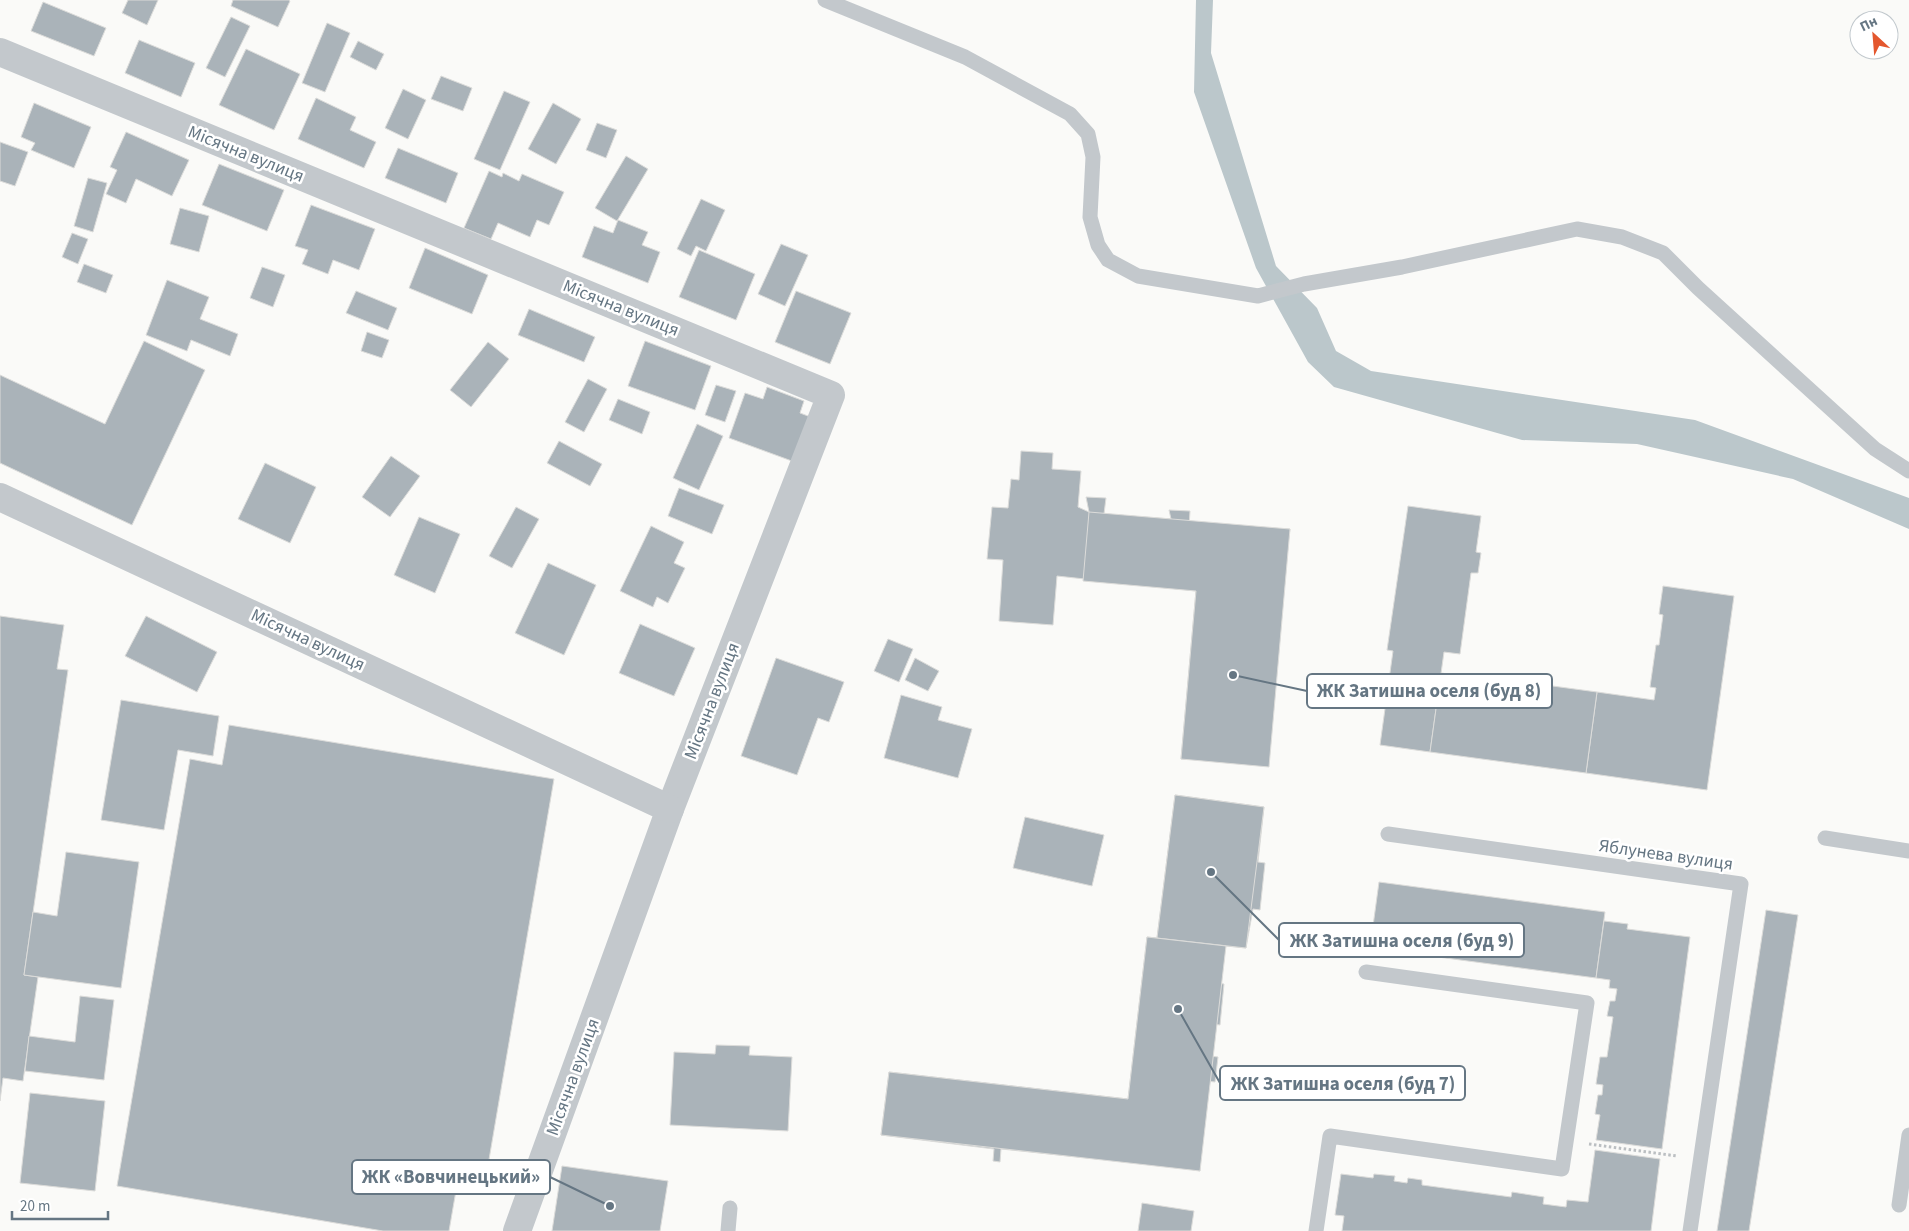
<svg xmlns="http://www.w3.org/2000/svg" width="1909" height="1231" font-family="'Source Sans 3',sans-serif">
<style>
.water{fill:#bbc7cb}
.building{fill:#aab3b9;stroke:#dcdcda}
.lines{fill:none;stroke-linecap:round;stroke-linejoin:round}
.path{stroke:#bbbfc2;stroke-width:3;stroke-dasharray:2.5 2.5;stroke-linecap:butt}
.lane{stroke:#c3c8cc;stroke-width:15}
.street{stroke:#c3c8cc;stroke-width:28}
.labels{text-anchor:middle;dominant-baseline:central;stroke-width:5;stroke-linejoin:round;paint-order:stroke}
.street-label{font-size:18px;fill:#657683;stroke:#fff}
.leader{fill:none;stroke:#657683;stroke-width:2}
.callout-dot{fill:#657683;stroke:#fff;stroke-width:2}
.callout{fill:#fff;stroke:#657683;stroke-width:2}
.callout-label{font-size:19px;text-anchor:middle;font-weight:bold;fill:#657683}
</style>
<rect width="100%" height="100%" fill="#fafaf8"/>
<path class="water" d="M1196,0h17l-2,53 65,213 41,42 19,43 35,20 324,49 214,78v31l-116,-50 -156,-35 -115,-4 -188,-53 -26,-25 -52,-94 -62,-176z"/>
<g class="building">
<path d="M128,0h30l-11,25 -25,-12z"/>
<path d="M233,0h56l1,1 -12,26 -47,-21z"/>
<path d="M43,2l63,26 -12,28 -63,-25z"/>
<path d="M231,17l19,9 -25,51 -19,-9z"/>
<path d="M327,23l23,10 -25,59 -23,-9z"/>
<path d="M139,40l56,23 -14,34 -56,-24z"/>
<path d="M358,41l26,13 -8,16 -26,-13z"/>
<path d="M246,49l54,25 -26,56 -55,-25z"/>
<path d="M441,76l31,12 -9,23 -32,-12z"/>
<path d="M403,89l23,11 -18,39 -23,-11z"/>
<path d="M504,91l26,11 -30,68 -26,-11z"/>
<path d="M316,98l40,19 -6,13 26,12 -12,26 -66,-29z"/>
<path d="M34,103l57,24 -17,41 -43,-18 4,-7 -14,-6z"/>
<path d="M553,103l28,16 -25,45 -28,-15z"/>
<path d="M597,123l20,7 -11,28 -20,-8z"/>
<path d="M126,132l63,28 -17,36 -36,-17 -10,24 -20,-9 11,-24 -7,-3z"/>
<path d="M0,142l28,10 -13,34 -15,-5z"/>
<path d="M398,148l60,25 -12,30 -61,-25z"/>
<path d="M626,156l22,13 -31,52 -22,-13z"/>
<path d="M219,164l65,26 -17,41 -65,-26z"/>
<path d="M489,171l13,6 1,-4 16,8 3,-7 42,18 -15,33 -12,-5 -7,17 -32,-14 -7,16 -27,-11z"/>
<path d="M88,178l19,5 -14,49 -19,-6z"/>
<path d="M701,199l24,11 -19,41 -10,-5 -5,10 -14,-7z"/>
<path d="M311,205l64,24 -16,41 -26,-10 -5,14 -26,-10 6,-14 -13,-4z"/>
<path d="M180,208l29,8 -10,36 -29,-8z"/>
<path d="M618,220l30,12 -6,13 18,7 -12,31 -66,-26 12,-31 19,7z"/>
<path d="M72,233l16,6 -10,25 -16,-7z"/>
<path d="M781,244l27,11 -23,51 -27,-12z"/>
<path d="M425,248l63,27 -16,39 -63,-26z"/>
<path d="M699,250l56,24 -19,46 -57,-23z"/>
<path d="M84,264l29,11 -7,18 -29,-11z"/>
<path d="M262,267l23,8 -12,32 -23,-9z"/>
<path d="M167,280l42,17 -9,22 38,15 -8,22 -39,-16 -4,11 -41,-16z"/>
<path d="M356,291l41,17 -9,22 -42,-17z"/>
<path d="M796,291l55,22 -21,51 -55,-22z"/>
<path d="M529,309l66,28 -11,25 -66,-27z"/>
<path d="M367,332l22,8 -7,18 -21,-7z"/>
<path d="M144,341l61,29 -73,155 -132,-62v-88l105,49z"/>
<path d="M645,341l66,25 -16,44 -67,-24z"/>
<path d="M488,342l21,17 -38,48 -21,-17z"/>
<path d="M588,379l19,10 -23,43 -19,-10z"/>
<path d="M716,385l20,6 -11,31 -20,-7z"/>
<path d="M767,387l37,14 -4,12 16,6 -16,45 -71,-26 16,-45 18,6z"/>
<path d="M618,399l32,13 -8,22 -33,-14z"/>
<path d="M697,424l26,12 -24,54 -26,-12z"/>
<path d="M559,441l43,23 -12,22 -43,-23z"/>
<path d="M1021,451l32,2 -1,16 29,2 -3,36 11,5 -3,-15 20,1 -2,16 67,5 -2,-9 21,1 -1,16 101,2 -13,90 -20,-2 -12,143 -64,-1 15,-168 -139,-15 -4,49 -54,-4 4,-61 -16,-1 5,-52 16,1 3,-29 8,1z"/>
<path d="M391,456l29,20 -30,41 -28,-20z"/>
<path d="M265,463l51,24 -26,56 -52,-24z"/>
<path d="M679,488l45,17 -12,29 -44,-18z"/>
<path d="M1408,506l73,10 -5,36 5,1 -3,20h-7l-11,81 -16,-2 -14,100 -50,-7 13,-94 -6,-1z"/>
<path d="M516,507l23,12 -27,49 -23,-12z"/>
<path d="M1089,512l201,17 -21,238 -88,-8 15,-168 -113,-10z"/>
<path d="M419,517l41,17 -25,59 -41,-18z"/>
<path d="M651,526l33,16 -10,21 11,5 -17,35 -11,-6 -4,10 -33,-16z"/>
<path d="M548,563l48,22 -32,70 -49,-22z"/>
<path d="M1663,586l71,10 -27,194 -121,-17 11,-81 57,8 2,-12 -6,-1 6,-42h3l4,-30 -4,-1z"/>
<path d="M0,616l64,9 -7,44 11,1 -44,305 14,2 -15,104 -20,-3 -3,23z"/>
<path d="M146,616l71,36 -20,40 -72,-36z"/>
<path d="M640,624l55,24 -21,48 -55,-23z"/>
<path d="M888,639l25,10 -14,33 -25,-11z"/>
<path d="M776,658l68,24 -15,40 -11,-4 -21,57 -56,-19z"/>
<path d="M915,658l24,13 -11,20 -23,-11z"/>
<path d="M1441,673l62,9 1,-7 42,6 -1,4 52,7 -11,81 -156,-21z"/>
<path d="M901,695l41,12 -4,13 34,9 -14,49 -74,-20z"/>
<path d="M121,700l98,16 -6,40 -35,-6 -14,80 -63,-10z"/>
<path d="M229,725l325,54 -69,404 -27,-4 -9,52h-66l-266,-45 73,-427 32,6z"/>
<path d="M1175,795l89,12 -6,55 7,1 -5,47 -7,-1 -7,39 -20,-2 -9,37 7,1 -4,41 -7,-1 -3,32 8,1 -3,25 -8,-1 -4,46 -9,-1 6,45 -102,-20 -1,8 -96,-10 -1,13 -7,-1 1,-12 -113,-14 8,-63 239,27 19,-162 10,1z"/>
<path d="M1175,795l89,12 -18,141 -89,-10z"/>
<path d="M1025,817l79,18 -12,51 -79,-18z"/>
<path d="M66,852l73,10 -18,126 -97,-13 9,-63 24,4z"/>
<path d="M1379,882l226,30 -9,66 -226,-30z"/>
<path d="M1766,910l32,5 -49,316h-32z"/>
<path d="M1604,921l24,3 -1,5 63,8 -28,212 -66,-9 4,-25 -5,-1 3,-19h4l1,-10 -7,-1 4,-27h7l6,-40 -6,-1 3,-15h5l2,-12 -8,-1 1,-8 -14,-2z"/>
<path d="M1147,937l79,9 -26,225 -319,-36 8,-63 239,27z"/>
<path d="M80,996l34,4 -10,80 -79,-9 4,-35 46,6z"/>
<path d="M716,1045l34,1 -1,9 43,2 -4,74 -118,-6 4,-73 41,2z"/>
<path d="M30,1093l75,8 -10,90 -75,-8z"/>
<path d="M1595,1150l65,9 -9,72h-309l2,-15 -9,-1 6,-41 32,4 1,-4 21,2 -1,5 13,2 1,-5 14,2v5l89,12 1,-5 32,5 -1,7 23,3 1,-7 21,2z"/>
<path d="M562,1166l106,15 -8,50h-108z"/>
<path d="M1142,1203l52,8 -3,20h-53z"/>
</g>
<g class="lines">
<path class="path" d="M1589,1144l88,12"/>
<g class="lane">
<path d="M825,0l140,57 105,57 18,20 5,23 -3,60 8,28 10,15 30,16 120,20 46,-12 98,-17 175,-38 45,8 41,16 35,35 177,161 34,22"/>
<path d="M1388,834l353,50 -51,347"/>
<path d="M1825,838l84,13"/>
<path d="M1899,1205l10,-70"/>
<path d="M728,1231l2,-23"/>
<path d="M1316,1231l14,-95 232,33 25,-166 -221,-31"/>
</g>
<g class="street">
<path d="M0,52l831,343 -161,414 -153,422"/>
<path d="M0,497l670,312"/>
</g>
</g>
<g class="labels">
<g class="street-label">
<text transform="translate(246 154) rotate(22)">Місячна вулиця</text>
<text transform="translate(621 308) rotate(22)">Місячна вулиця</text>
<text transform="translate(308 640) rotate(25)">Місячна вулиця</text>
<text transform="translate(712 701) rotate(-69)">Місячна вулиця</text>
<text transform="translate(1666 855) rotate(8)">Яблунева вулиця</text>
<text transform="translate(573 1077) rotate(-70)">Місячна вулиця</text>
</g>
</g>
<path class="leader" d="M1233 675L1307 691M1211 872L1279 940M1178 1009L1220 1083M610 1206L550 1177"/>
<g class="callout-dot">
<circle cx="1233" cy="675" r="5"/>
<circle cx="1211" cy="872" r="5"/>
<circle cx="1178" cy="1009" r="5"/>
<circle cx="610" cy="1206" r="5"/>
</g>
<g class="callout">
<rect x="1307" y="674" width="245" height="34" rx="5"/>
<rect x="1279" y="923" width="245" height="34" rx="5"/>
<rect x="1220" y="1066" width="245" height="34" rx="5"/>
<rect x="352" y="1160" width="198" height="34" rx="5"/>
</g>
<g class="callout-label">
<text x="1429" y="697">ЖК Затишна оселя (буд 8)</text>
<text x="1402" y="947">ЖК Затишна оселя (буд 9)</text>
<text x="1343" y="1090">ЖК Затишна оселя (буд 7)</text>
<text x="451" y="1183">ЖК «Вовчинецький»</text>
</g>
<g transform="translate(1874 35) rotate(334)"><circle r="24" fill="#ffffff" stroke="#c1c8cd"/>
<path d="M0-4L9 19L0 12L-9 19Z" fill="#e4572e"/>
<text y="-8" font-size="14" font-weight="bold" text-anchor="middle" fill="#657683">Пн</text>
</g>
<path d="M12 1211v8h96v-8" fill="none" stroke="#657683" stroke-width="2.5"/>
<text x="20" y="1211" font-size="15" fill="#657683" stroke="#ffffff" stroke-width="4" paint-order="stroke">20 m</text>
</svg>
